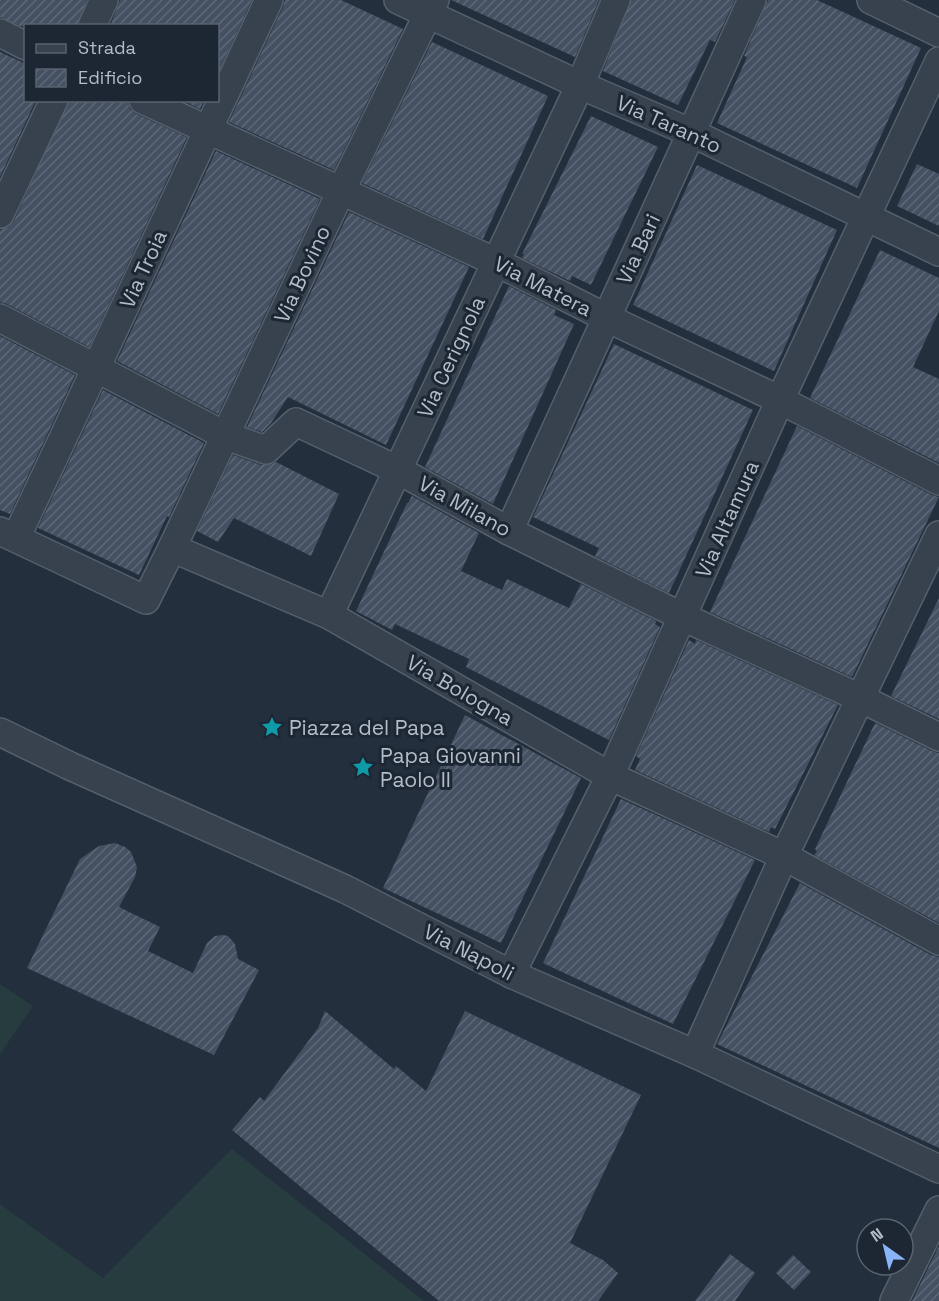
<svg xmlns="http://www.w3.org/2000/svg" width="939" height="1301" font-family="'Space Grotesk',sans-serif">
<style>
.grass{fill:#263c3f}
.building{fill:url(#building-hatch)}
.lines{fill:none;stroke-linecap:round;stroke-linejoin:round}
.street-casing{stroke:#565f6c;stroke-width:30}
.street{stroke:#38414e;stroke-width:27}
.labels{text-anchor:middle;dominant-baseline:central;stroke-width:6;stroke-linejoin:round;paint-order:stroke}
.street-label{font-size:21px;fill:#b4bcc9;stroke:#1d2633}
.poi-label{font-size:21px;fill:#b4bcc9;stroke:#1d2633;text-anchor:start}
</style>
<defs>
<pattern id="building-hatch" width="6" height="6" patternUnits="userSpaceOnUse" patternTransform="scale(1.5)"><rect width="6" height="6" fill="#455162"/><path d="M-1 1l2-2M0 6l6-6M5 7l2-2" fill="none" stroke="#5d6877"/></pattern>
</defs>
<rect width="100%" height="100%" fill="#242f3e"/>
<g class="grass">
<path d="M0,984l33,22 -33,48z"/>
<path d="M232,1149l192,152h-424v-97l103,74z"/>
</g>
<g class="building">
<path d="M0,0h87l-10,26h-57l-20,-9z"/>
<path d="M120,0h132l-34,73v-47h-108z"/>
<path d="M285,0h56l62,29 -69,141 -105,-48 54,-115z"/>
<path d="M451,0h148l-24,57z"/>
<path d="M631,0h104l-20,42 -5,-2 -32,65 -75,-34z"/>
<path d="M768,0h49l104,48 -64,140 -140,-65 30,-66 -3,-1z"/>
<path d="M432,42l116,54 -65,143 -121,-56z"/>
<path d="M0,52l26,12v36h10l-36,77z"/>
<path d="M69,100h58l3,9 6,5 51,23 -98,210 -82,-43 -7,-2v-72l8,-3 6,-6z"/>
<path d="M182,100h22l-4,9z"/>
<path d="M591,116l67,31 -67,138 -19,-9 -2,5 -48,-23 2,-4h-2z"/>
<path d="M216,151l104,48 -102,215 -101,-53z"/>
<path d="M917,164l22,10v52l-42,-20z"/>
<path d="M697,165l140,65 -63,141 -141,-66z"/>
<path d="M349,212l120,55 -83,178 -98,-48 -17,26 -9,9 -15,-5z"/>
<path d="M880,250l59,28v33l-26,56 26,12v84l-129,-65z"/>
<path d="M509,286l47,24 -2,5 20,9 -81,180 -68,-37z"/>
<path d="M0,336l75,39 -65,139 -10,-4z"/>
<path d="M614,344l139,66 -84,183 -74,-37 4,-8 -66,-31z"/>
<path d="M103,390l101,53 -35,74 -2,-1 -28,59 -101,-47z"/>
<path d="M797,426l135,69 7,2 -87,180 -142,-65z"/>
<path d="M233,455l28,10h9l6,-3 63,32 -28,62 -77,-38 -16,24 -21,-11z"/>
<path d="M412,496l67,37 -18,38 41,19 5,-11 62,29 12,-24 75,37 -1,3 5,3 -51,113 -143,-73 3,-8 -74,-35 -3,6 -36,-19 51,-108h1z"/>
<path d="M939,598v121l-48,-23z"/>
<path d="M689,640l6,4 1,-4 142,65 -63,124 -4,-2 -2,5 -134,-62 5,-11 -4,-3z"/>
<path d="M465,715l116,63 -80,165 -118,-55z"/>
<path d="M875,723l57,28 7,2v170l-125,-68 3,-4 -2,-2z"/>
<path d="M621,799l134,61 -82,164 -130,-61z"/>
<path d="M115,843l10,4 6,5 6,15 -2,10 -16,30 41,20 -12,24 45,22 14,-30 8,-7 8,-1 5,1 7,8 3,15 21,11 -45,85 -187,-87 53,-109 19,-13z"/>
<path d="M800,883l131,72 8,2v191l-222,-104z"/>
<path d="M325,1011l69,58 2,-3 30,25 39,-80 176,84 -71,148 33,17 15,13 -20,28h-159l-207,-171 28,-33 4,4 54,-73z"/>
<path d="M939,1246v55h-27z"/>
<path d="M730,1254l25,19 -20,28h-40z"/>
<path d="M793,1255l18,17 -17,18 -18,-17z"/>
</g>
<g class="lines">
<defs>
<g id="street">
<path d="M398,0l182,85 112,48 247,119"/>
<path d="M871,0l68,33"/>
<path d="M92,26l12,-26"/>
<path d="M0,33l26,13"/>
<path d="M143,100l353,162 111,56 173,82 159,81"/>
<path d="M0,214l54,-114"/>
<path d="M0,318l226,118 40,14 30,-28 102,48 111,61 174,86 177,81 79,39"/>
<path d="M0,531l146,69 26,-52 157,67 281,161 174,80 155,85"/>
<path d="M509,531l243,-531"/>
<path d="M16,538l253,-538"/>
<path d="M172,548l169,-357 94,-191"/>
<path d="M329,615l251,-530 36,-85"/>
<path d="M0,732l70,34 275,123 166,85 184,80 244,115"/>
<path d="M511,974l99,-198 170,-376 159,-339"/>
<path d="M695,1054l89,-198 155,-321"/>
<path d="M894,1301l45,-91"/>
</g>
</defs>
<use href="#street" class="street-casing"/>
<use href="#street" class="street"/>
</g>
<defs>
<symbol id="sight-bare" viewBox="-9 -9 18 18"><path d="M0-6L1.8-2.2L6-1.7L2.9 1.2L3.7 5.4L0 3.3L-3.7 5.4L-2.9 1.2L-6-1.7L-1.8-2.2Z" fill="#0f9aa8" stroke="#1d2633" stroke-width="2.5" paint-order="stroke"/></symbol>
</defs>
<g fill-rule="evenodd">
<use href="#sight-bare" x="257" y="712" width="30" height="30"/>
<use href="#sight-bare" x="348" y="752" width="30" height="30"/>
</g>
<g class="labels">
<g class="street-label">
<text transform="translate(669 124) rotate(24)">Via Taranto</text>
<text transform="translate(638 249) rotate(-65)">Via Bari</text>
<text transform="translate(143 269) rotate(-65)">Via Troia</text>
<text transform="translate(302 274) rotate(-65)">Via Bovino</text>
<text transform="translate(543 286) rotate(27)">Via Matera</text>
<text transform="translate(451 357) rotate(-65)">Via Cerignola</text>
<text transform="translate(465 506) rotate(29)">Via Milano</text>
<text transform="translate(727 519) rotate(-66)">Via Altamura</text>
<text transform="translate(460 690) rotate(30)">Via Bologna</text>
<text transform="translate(469 952) rotate(27)">Via Napoli</text>
</g>
<g class="poi-label">
<text x="289" y="727">Piazza del Papa</text>
<text x="380" y="755">Papa Giovanni<tspan x="380" dy="24">Paolo II</tspan></text>
</g>
</g>
<rect x="24" y="24" width="195" height="78" fill="#1d2633" stroke="#59626f" stroke-width="1.5"/>
<rect x="36" y="44" width="30" height="9" fill="#38414e" stroke="#59626f" stroke-width="1.5"/>
<text x="78" y="54" font-size="18" fill="#b4bcc9">Strada</text>
<rect x="36" y="69" width="30" height="18" fill="url(#building-hatch)" stroke="#59626f" stroke-width="1.5"/>
<text x="78" y="84" font-size="18" fill="#b4bcc9">Edificio</text>
<g transform="translate(885 1247) rotate(326)"><circle r="28" fill="#1d2633" stroke="#59626f" stroke-width="1.5"/>
<path d="M0-4.5L10 22L0 15L-10 22Z" fill="#8ab4f8"/>
<text y="-9" font-size="16" font-weight="bold" text-anchor="middle" fill="#b4bcc9">N</text>
</g>
</svg>
